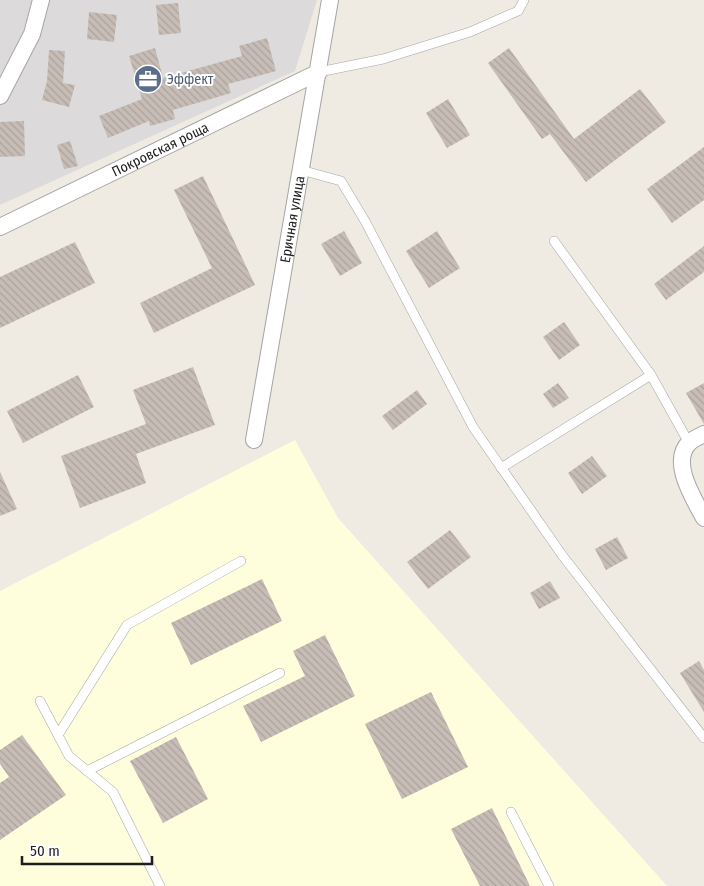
<svg xmlns="http://www.w3.org/2000/svg" width="704" height="886" font-family="'Fira Sans Condensed',sans-serif">
<style>
.residential{fill:#dcdadb}
.education{fill:#fffedc}
.building{fill:url(#building-back-hatch)}
.lines{fill:none;stroke-linecap:round;stroke-linejoin:round}
.lane-casing{stroke:#a5a5a5;stroke-width:10}
.street-casing{stroke:#a5a5a5;stroke-width:18}
.lane{stroke:#fff;stroke-width:9}
.street{stroke:#fff;stroke-width:16}
.labels{text-anchor:middle;dominant-baseline:central;stroke-width:4;stroke-linejoin:round;paint-order:stroke}
.service-label{font-size:14px;fill:#4e5e75;stroke:#fff;text-anchor:start}
.street-label{font-size:14px;fill:#1e1e1e;stroke:#fff}
</style>
<defs>
<pattern id="building-back-hatch" width="6" height="6" patternUnits="userSpaceOnUse" patternTransform="scale(1.25)"><rect width="6" height="6" fill="#c7bdb6"/><path d="M-1 5l2 2M0 0l6 6M5-1l2 2" fill="none" stroke="#aaa29c"/></pattern>
</defs>
<rect width="100%" height="100%" fill="#efebe3"/>
<path class="residential" d="M0,0h317l-22,71 -295,134z"/>
<path class="education" d="M295,440l43,78 329,368h-667v-295z"/>
<g class="building">
<path d="M178,3l3,30 -22,2 -3,-30z"/>
<path d="M89,12l28,3 -3,27 -27,-3z"/>
<path d="M267,38l9,33 -48,13 3,9 -58,17 2,9 -25,7 -1,-5 -41,17 -9,-22 43,-17 -13,-43 26,-8 8,30 79,-22 -3,-10z"/>
<path d="M509,48l65,91 66,-50 26,33 -80,60 -36,-48 -8,5 -54,-76z"/>
<path d="M49,50l16,1 -2,32 12,2 -6,22 -27,-7 5,-19z"/>
<path d="M448,99l22,36 -23,13 -21,-35z"/>
<path d="M24,121l1,35 -25,1v-35z"/>
<path d="M70,141l8,25 -14,3 -7,-24z"/>
<path d="M704,147v53l-32,23 -25,-34z"/>
<path d="M203,176l52,109 -101,48 -14,-30 72,-35 -38,-78z"/>
<path d="M344,231l18,32 -22,13 -19,-32z"/>
<path d="M437,231l23,37 -31,20 -23,-37z"/>
<path d="M75,242l20,41 -95,45v-51z"/>
<path d="M704,246v26l-38,28 -12,-16z"/>
<path d="M564,322l16,23 -21,15 -16,-23z"/>
<path d="M193,367l22,58 -79,29 10,29 -66,25 -19,-52 85,-32 -13,-34z"/>
<path d="M78,375l16,32 -71,36 -16,-32z"/>
<path d="M558,383l11,15 -16,10 -10,-14z"/>
<path d="M704,383v41l-18,-31z"/>
<path d="M417,390l10,14 -34,26 -11,-14z"/>
<path d="M592,456l15,20 -25,18 -14,-21z"/>
<path d="M0,472l17,37 -17,7z"/>
<path d="M450,530l21,27 -43,32 -21,-27z"/>
<path d="M617,537l11,21 -22,12 -11,-21z"/>
<path d="M262,579l20,42 -91,44 -20,-42z"/>
<path d="M550,581l10,17 -21,11 -9,-16z"/>
<path d="M325,635l30,61 -94,46 -18,-36 62,-30 -12,-25z"/>
<path d="M699,661l5,9v42l-24,-39z"/>
<path d="M431,692l37,75 -66,32 -37,-75z"/>
<path d="M22,735l44,60 -66,45v-57l9,-6 -9,-13v-14z"/>
<path d="M176,737l32,62 -45,24 -33,-62z"/>
<path d="M492,808l38,78h-50l-29,-57z"/>
</g>
<g class="lines">
<defs>
<g id="lane">
<path d="M319,72l64,-13 87,-27 48,-21 6,-11"/>
<path d="M301,170l40,11 24,40 108,206 89,128 142,183"/>
<path d="M554,241l97,134"/>
<path d="M501,468l150,-93 38,68"/>
<path d="M40,701l29,55 44,36 47,94"/>
<path d="M58,735l69,-110 114,-64"/>
<path d="M87,771l193,-98"/>
<path d="M511,812l38,74"/>
</g>
<g id="street">
<path d="M0,96l32,-62 9,-34"/>
<path id="s1" d="M0,227l319,-155"/>
<path d="M704,434c-4,2 -10,5 -14,8 -21,19 4,57 14,76"/>
<path id="s2" d="M254,440l76,-440"/>
</g>
</defs>
<use href="#lane" class="lane-casing"/>
<use href="#street" class="street-casing"/>
<use href="#lane" class="lane"/>
<use href="#street" class="street"/>
</g>
<defs>
<symbol id="office-disc" viewBox="-11 -11 22 22"><circle r="9.5" fill="#5c6f8a" stroke="#fff"/><path d="M-6-3h4V-5.5h4V-3h4V5H-6ZM-1-4.5V-3h2v-1.5ZM-6 0V1H6V0Z" fill="#fff"/></symbol>
</defs>
<g fill-rule="evenodd">
<use href="#office-disc" x="132" y="63" width="32" height="32"/>
</g>
<g class="labels">
<g class="service-label">
<text x="167" y="79">Эффект</text>
</g>
<g class="street-label">
<text stroke="none"><textPath href="#s1" startOffset="178">Покровская роща</textPath></text>
<text stroke="none"><textPath href="#s2" startOffset="224">Еричная улица</textPath></text>
</g>
</g>
<path d="M22 856v8h130v-8" fill="none" stroke="#1e1e1e" stroke-width="2.5"/>
<text x="30" y="856" font-size="15" fill="#1e1e1e" stroke="#ffffff" stroke-width="4" paint-order="stroke">50 m</text>
</svg>
